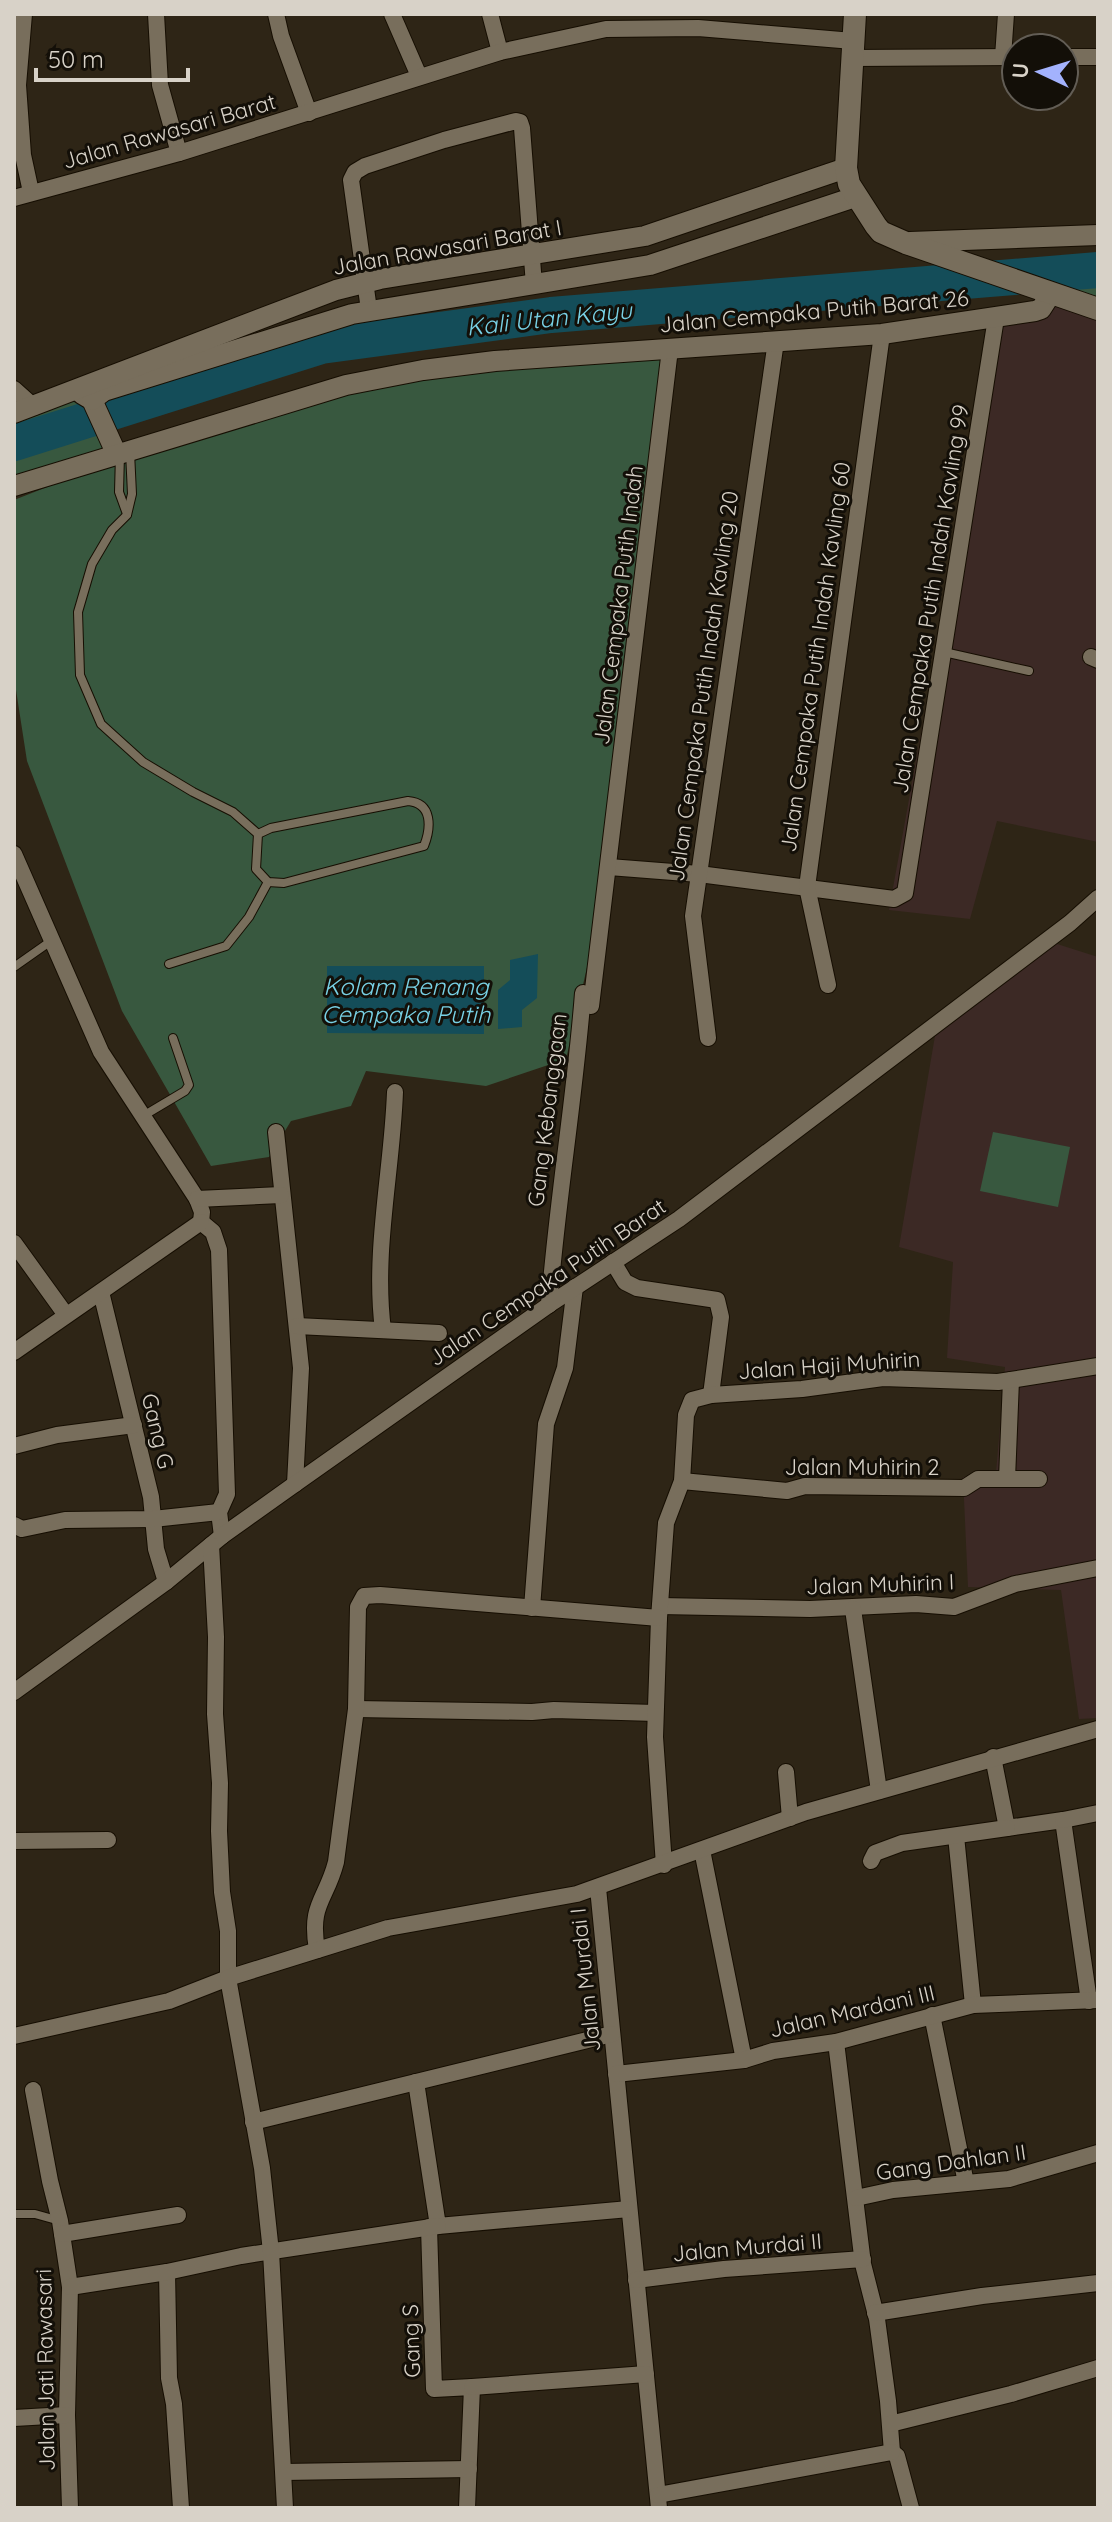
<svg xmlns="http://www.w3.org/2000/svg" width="1112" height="2522" font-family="Quicksand,sans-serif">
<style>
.commercial{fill:#3c2925}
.green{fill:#38583f}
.water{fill:#144d59}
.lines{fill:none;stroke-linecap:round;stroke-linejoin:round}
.river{stroke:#144d59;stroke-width:36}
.service-casing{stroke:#160e02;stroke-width:10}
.minor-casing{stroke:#160e02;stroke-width:18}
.tertiary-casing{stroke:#160e02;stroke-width:22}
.secondary-casing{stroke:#160e02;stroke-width:24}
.service{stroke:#786e5c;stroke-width:8}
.minor{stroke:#786e5c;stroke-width:16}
.tertiary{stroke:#786e5c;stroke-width:20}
.secondary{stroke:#786e5c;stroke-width:22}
.labels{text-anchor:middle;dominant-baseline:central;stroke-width:6;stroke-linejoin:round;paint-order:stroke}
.street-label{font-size:22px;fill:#d8d2c8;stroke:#130f08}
.water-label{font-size:24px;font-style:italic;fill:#78d1e5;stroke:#130f08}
</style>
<rect width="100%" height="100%" fill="#2e2516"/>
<g class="commercial">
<path d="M1050,295l48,2v545l-101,-21 -27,98 -81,-9 107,-592z"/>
<path d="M1054,943l44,14v761l-19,1 -18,-129 -93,-3 -5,-110 33,-4 9,-106 -58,-9 6,-96 -54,-15 37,-217z"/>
</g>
<g class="green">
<path d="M1098,269v35l-92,-28z"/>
<path d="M664,358l-68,570 -30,131 -80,27 -120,-15 -15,35 -60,15 -22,36 -58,9 -89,-155 -95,-250 -13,-84v-177l107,-42 200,-61 103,-21z"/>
<path d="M82,394l34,60 -102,32v-70z"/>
<path d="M993,1132l77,15 -12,60 -78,-16z"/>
</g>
<g class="water">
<path d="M538,954l-1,44 -15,12v17l-24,2v-39l12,-10v-20z"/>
<path d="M327,966h157v68l-157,-1z"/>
</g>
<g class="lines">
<path class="river" d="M14,443l307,-97 230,-31 547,-45"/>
<defs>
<g id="service">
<path d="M130,452l2,42 -5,21 -15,15 -20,34 -14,48 2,63 21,49 42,38 50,30 40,20 25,22"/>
<path d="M120,454l-1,38 8,22"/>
<path d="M944,652l85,19"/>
<path d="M408,801c25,2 23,27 16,45l-140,37 -16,-1 -12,-13 2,-35 13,-6z"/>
<path d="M169,964l57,-18 23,-29 19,-35"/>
<path d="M14,967l37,-26"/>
<path d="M143,1116l42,-25 4,-6 -16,-47"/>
<path d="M14,2214h21l25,7"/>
</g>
<g id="minor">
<path d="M24,14l-6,71 5,70 8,37"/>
<path d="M156,14l4,71 19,68"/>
<path d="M276,14l5,22 28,77"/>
<path d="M392,14l27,62"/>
<path d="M490,14l10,38"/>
<path d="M1003,57l3,-43"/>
<path d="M1064,57h34"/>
<path d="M852,58l164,-1"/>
<path d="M14,198l165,-45 321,-101 106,-23 92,-1 155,13"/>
<path d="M369,310l-18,-130 4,-8 10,-6 79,-26 72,-19 4,1 2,6 12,157"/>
<path d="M14,389l20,18"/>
<path d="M1091,657l7,3"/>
<path d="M14,854l87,198 96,147 5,13 -1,10"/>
<path d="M609,867l90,7 195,25 11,-6 91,-575"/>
<path d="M828,985l-21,-98 75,-553"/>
<path d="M591,1006l79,-657"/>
<path d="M708,1038l-15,-122 83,-575"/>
<path d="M276,1132l25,236 -6,116"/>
<path d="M197,1199l84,-4"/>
<path d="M201,1222l12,10 6,18 8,244 -8,18 3,24"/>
<path d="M14,1243l52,72"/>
<path d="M613,1262l12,20 12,6 80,12 4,17 -10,78"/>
<path d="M101,1292l50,205 5,52 10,33"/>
<path d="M549,1305c8,-104 26,-208 34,-312"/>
<path d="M297,1326l142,7"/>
<path d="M383,1330c-10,-79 9,-158 12,-238"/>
<path d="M14,1352l187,-130"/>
<path d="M14,1446l43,-11 77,-10"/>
<path d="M1007,1479l4,-99"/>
<path d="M682,1481l105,10 18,-5 159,2 14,-9h61"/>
<path d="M14,1525l8,4 43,-9 88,-1 66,-7"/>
<path d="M660,1606l150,3 106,-5 38,3 61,-23 83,-16"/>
<path d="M532,1608l14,-184 19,-56 10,-81"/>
<path d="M853,1609l26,182"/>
<path d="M14,1692l152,-110 56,-46 73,-52 258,-182 126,-83 391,-296 28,-25"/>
<path d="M356,1709l176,3 22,-2 101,3"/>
<path d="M993,1757l14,71 56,-8 26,181"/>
<path d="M786,1772l4,46"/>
<path d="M1063,1820l35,-7"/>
<path d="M956,1836l17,169"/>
<path d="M14,1841l94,-1"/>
<path d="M702,1850l42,210"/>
<path d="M871,1861l4,-8 27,-10 105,-15"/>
<path d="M664,1865l-9,-128 4,-119 7,-95 16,-42 4,-66 6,-15 19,-5 91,-6 81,-11 115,4 100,-16"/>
<path d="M598,1888l61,620"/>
<path d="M317,1950c-8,-47 9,-49 19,-88l20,-153 2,-102 6,-11 16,-1 279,23"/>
<path d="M932,2015l34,168"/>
<path d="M14,2036l155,-35 59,-23v-47l-6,-39 -3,-61 1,-48 -5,-69 1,-77 -5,-92"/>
<path d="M836,2042l27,222 14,55 11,82 4,51"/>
<path d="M616,2074l128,-14 29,-9 63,-9 137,-37 125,-5"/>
<path d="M416,2082l22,144 191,-17"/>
<path d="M33,2090l17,91 10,40 10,66 -3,128 3,93"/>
<path d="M253,2122l359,-88"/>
<path d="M856,2198l37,-8 116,-11 89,-26"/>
<path d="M429,2227l5,162 38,-2 -5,121"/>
<path d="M62,2234l116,-19"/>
<path d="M167,2272l2,106 5,26 7,104"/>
<path d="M636,2280l88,-11 139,-10"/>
<path d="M70,2287l97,-15 74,-16 197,-30"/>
<path d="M875,2313l107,-17 116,-13"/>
<path d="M472,2387l174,-13"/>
<path d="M14,2418l53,-3"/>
<path d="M890,2424l121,-30 87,-26"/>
<path d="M892,2452l5,4 14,52"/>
<path d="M284,2472l185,-3"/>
<path d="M658,2495l234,-43"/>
<path d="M285,2508l-14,-256 -9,-84 -34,-190 160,-50 189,-34 229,-82 292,-83"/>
</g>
<g id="tertiary">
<path d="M910,242l188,-7"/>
<path d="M82,394l10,6 25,55"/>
<path d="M92,400l12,-9 248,-77 298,-49 205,-68"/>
<path d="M14,413l322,-123 44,-11 265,-43 201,-68"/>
<path d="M14,486l332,-101 77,-15 72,-9 387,-27 153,-23 6,-2 9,-14"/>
</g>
<path id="secondary" d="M855,14l-9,154 3,16 27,42 5,6 25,11 192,66"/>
</defs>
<use href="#service" class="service-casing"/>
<use href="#minor" class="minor-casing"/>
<use href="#tertiary" class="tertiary-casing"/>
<use href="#secondary" class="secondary-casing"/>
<use href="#service" class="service"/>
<use href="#minor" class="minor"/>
<use href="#tertiary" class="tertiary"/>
<use href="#secondary" class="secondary"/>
</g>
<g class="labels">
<g class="street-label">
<text transform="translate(169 131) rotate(-16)">Jalan Rawasari Barat</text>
<text transform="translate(447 247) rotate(-10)">Jalan Rawasari Barat I</text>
<text transform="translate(814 311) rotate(-5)">Jalan Cempaka Putih Barat 26</text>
<text transform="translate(930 599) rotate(-81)">Jalan Cempaka Putih Indah Kavling 99</text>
<text transform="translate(618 605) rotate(-83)">Jalan Cempaka Putih Indah</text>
<text transform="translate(815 657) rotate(-82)">Jalan Cempaka Putih Indah Kavling 60</text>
<text transform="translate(703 686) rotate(-82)">Jalan Cempaka Putih Indah Kavling 20</text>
<text transform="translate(547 1110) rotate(-83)">Gang Kebanggaan</text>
<text transform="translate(547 1282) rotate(-34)">Jalan Cempaka Putih Barat</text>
<text transform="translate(829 1365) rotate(-4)">Jalan Haji Muhirin</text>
<text transform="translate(158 1431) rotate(77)">Gang G</text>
<text x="862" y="1467">Jalan Muhirin 2</text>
<text transform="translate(880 1584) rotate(-2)">Jalan Muhirin I</text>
<text transform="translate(585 1980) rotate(-96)">Jalan Murdai I</text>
<text transform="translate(852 2011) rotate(-13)">Jalan Mardani III</text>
<text transform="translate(951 2162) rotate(-8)">Gang Dahlan II</text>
<text transform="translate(747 2247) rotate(-5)">Jalan Murdai II</text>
<text transform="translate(411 2341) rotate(-92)">Gang S</text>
<text transform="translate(45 2370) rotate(-91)">Jalan Jati Rawasari</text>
</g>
<g class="water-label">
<text transform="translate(549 318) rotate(-6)">Kali Utan Kayu</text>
<text x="406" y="986">Kolam Renang<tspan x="406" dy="28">Cempaka Putih</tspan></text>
</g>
</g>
<rect width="1112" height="2522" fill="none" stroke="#d8d2c8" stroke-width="32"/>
<g transform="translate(1040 72) rotate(274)"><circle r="38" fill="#130f08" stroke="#625d55" stroke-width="2"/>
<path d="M0-6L14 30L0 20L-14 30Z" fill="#a3b2fd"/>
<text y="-12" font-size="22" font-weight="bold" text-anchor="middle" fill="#d8d2c8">U</text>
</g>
<path d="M36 68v12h152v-12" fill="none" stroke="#d8d2c8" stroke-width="4"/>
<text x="48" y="68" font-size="24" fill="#d8d2c8" stroke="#130f08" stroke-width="6" paint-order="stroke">50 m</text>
</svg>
